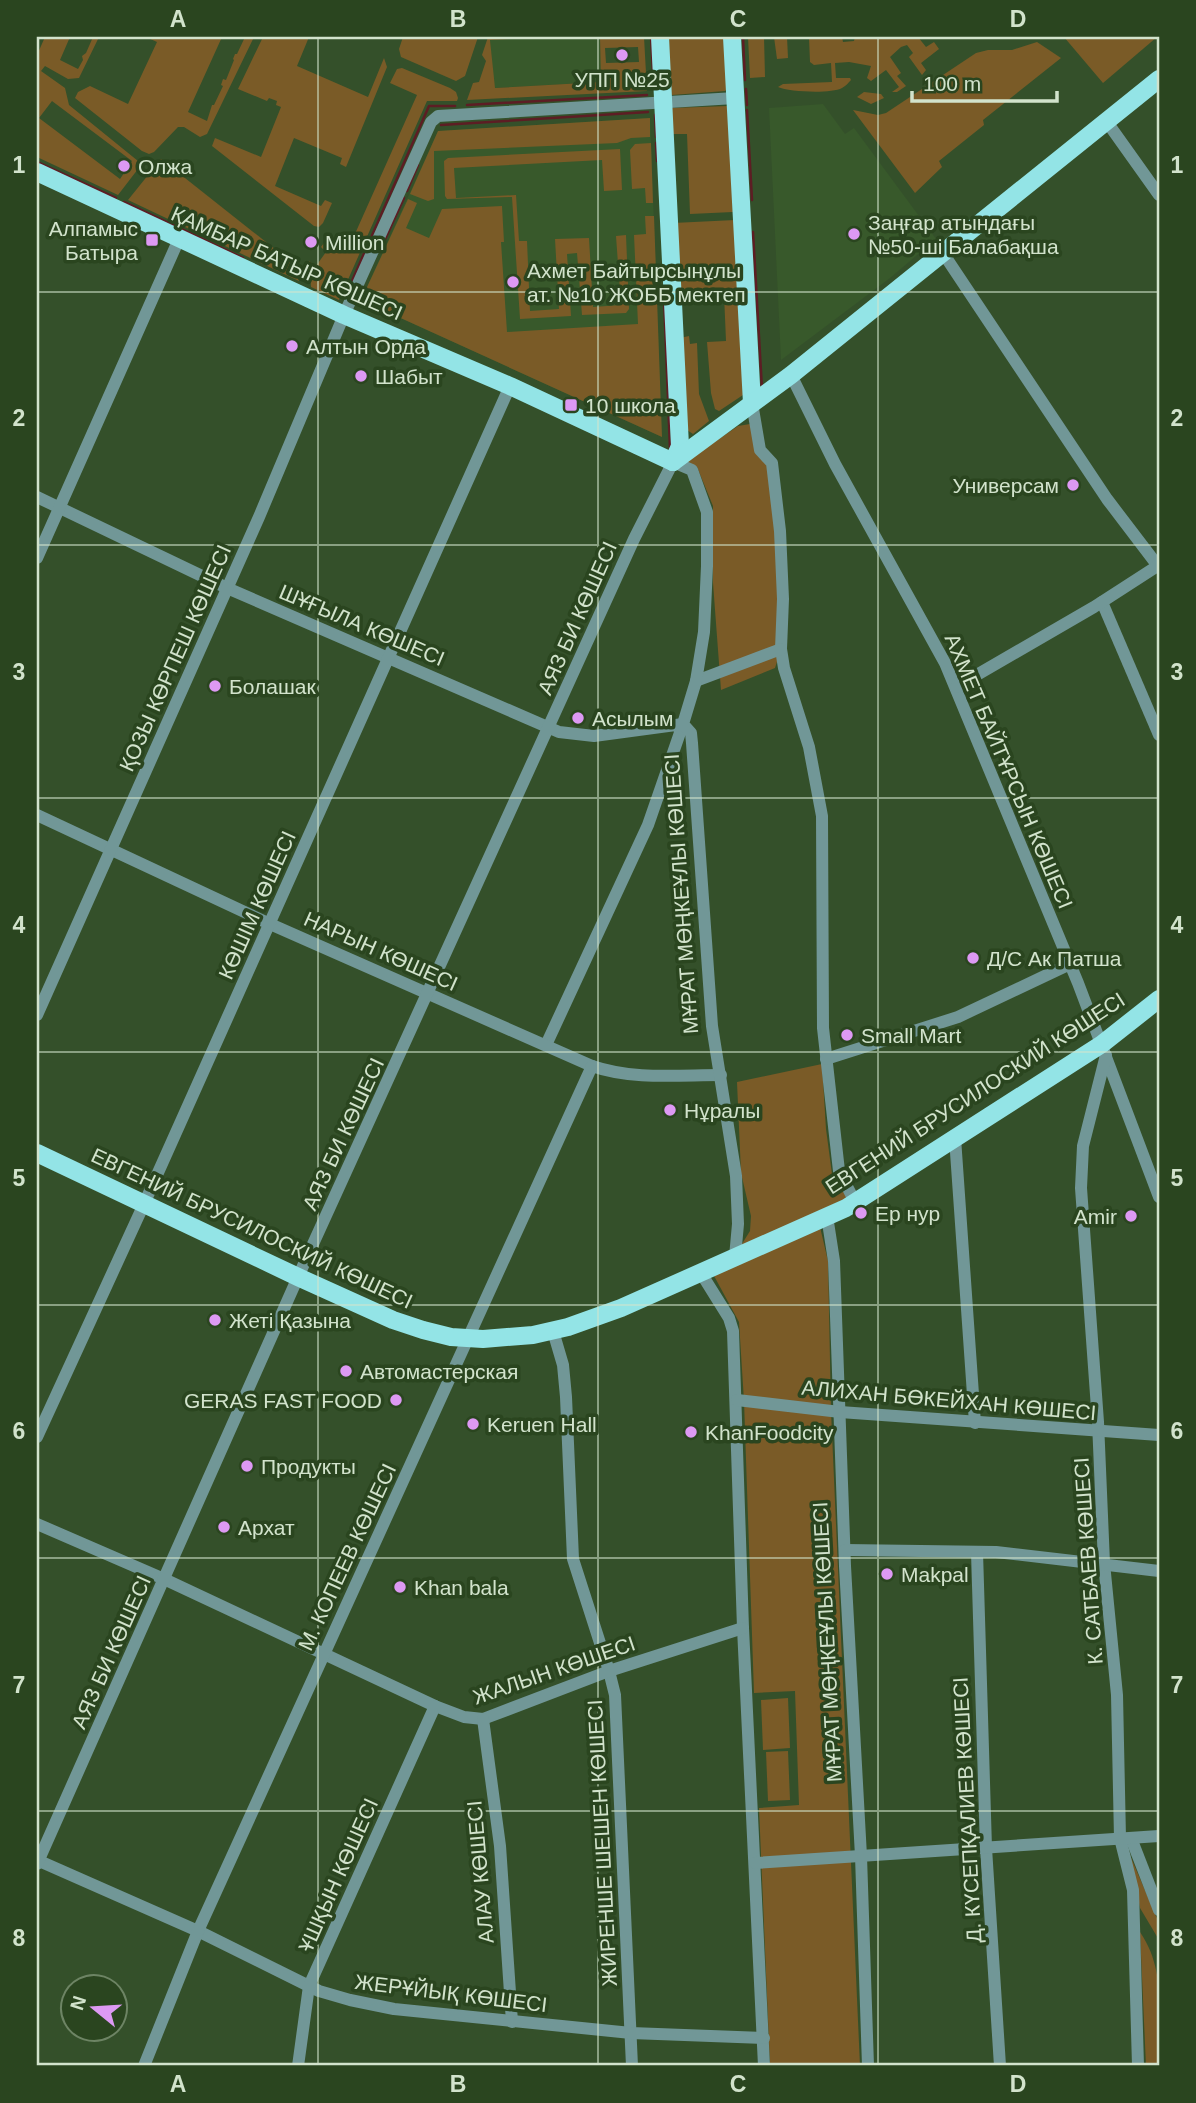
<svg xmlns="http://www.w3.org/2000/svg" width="1196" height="2103" font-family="Arial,sans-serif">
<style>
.built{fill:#38592b}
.green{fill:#7a5b27;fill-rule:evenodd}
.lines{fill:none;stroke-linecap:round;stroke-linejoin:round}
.stream{stroke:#5d1d24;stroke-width:2.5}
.minor{stroke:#719797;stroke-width:12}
.major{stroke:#93e4e6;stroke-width:18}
.grid{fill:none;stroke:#d2e3cc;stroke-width:2;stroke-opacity:0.55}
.poi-dot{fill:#dd99f3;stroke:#2a451f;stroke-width:2.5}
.labels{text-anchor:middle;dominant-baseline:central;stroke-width:7;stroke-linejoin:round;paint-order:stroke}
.poi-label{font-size:21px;fill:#d2e3cc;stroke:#2a451f;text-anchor:start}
.street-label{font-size:21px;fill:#d2e3cc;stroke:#2a451f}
.neatline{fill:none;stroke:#d2e3cc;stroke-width:2.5}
.grid-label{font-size:23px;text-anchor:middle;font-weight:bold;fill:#d2e3cc}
</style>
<rect width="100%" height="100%" fill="#34502a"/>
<g class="built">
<path d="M545,37h55l2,45 -108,6 -4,-48z"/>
<path d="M823,104l22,30 9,-6 82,111 -46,39 -109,82 -12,-252z"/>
<path d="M650,118l12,319 -301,-137 77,-169z"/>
</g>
<g class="green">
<path d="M45,37h25l-10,23 18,9 5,-9 -1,-4 4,-3 7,-16h6l-20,41 -11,1 -23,-13 -4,5 24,17 4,17 69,56v8l-20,26 -81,-38v-102zM52,101l80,60 -12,18 -81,-61z"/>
<path d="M146,37h76l-34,75 19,9 5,-16h2l9,-19 -2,-1 2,-6 3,1 8,-20 -1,-1 2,-5h2l8,-17h9l-47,97 -7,3 -16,-10h-6l-24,25 -5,2 -7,-3 -67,-53 3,-6 12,-6 38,18 29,-62z"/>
<path d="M263,37h46l-12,29 71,31 16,-39 3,9 -41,100 -6,-3 2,-6 -48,-20 -19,48 46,20 4,-6 7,3 -9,20 -4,4 -5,-1 -102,-80 3,-8 46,19 20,-50 -5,-2 1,-4 -8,-3 -2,3 -29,-12z"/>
<path d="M403,37h75l-13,39 -9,5 -55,-24 -2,-8z"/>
<path d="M488,37h57l-55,3 5,48 106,-6 -1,-45h44l3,54 -180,9 6,-17 6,-1 7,-21 -4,-6zM638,47l1,15 -33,1 -1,-15z"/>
<path d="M664,37h61l2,52 -2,2 -53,4 -4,-2z"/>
<path d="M748,37h16l1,40 -15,1z"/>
<path d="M774,37h13l1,21 -11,1z"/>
<path d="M809,37h33l1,5 11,-1 1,-4h63l8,10 8,-5 5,7 -18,14 5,7 -4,5 -13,-18 4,-4 -6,-8 -6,2 -11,10 11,16 -4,3 9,10 -9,6h-5l7,-5 -13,-17 -15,11 -4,-3 4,-12 -22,-4 -14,1 1,15h14l1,2c-3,3 -5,6 -9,8 -11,6 -53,4 -64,-1l5,-3 49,-2 -1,-19 -17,2 -4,-3z"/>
<path d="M1064,37h93l-54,46z"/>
<path d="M1037,42l24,16 -78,62 1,5 -45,36 3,6 -27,26 -62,-83 25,5 8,-2 90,-60 12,-3h24z"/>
<path d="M402,68l48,20 6,4 2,6 -1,3h-30l-88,199 -28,-13 -2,-26 7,5 10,-14 -5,-5 8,-11 21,9 67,-150 -27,-12 7,-14z"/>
<path d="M864,92l17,2 3,4 -13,6 -14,-7z"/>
<path d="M728,106l5,106 -43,2 -3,-80h-19l4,-26z"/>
<path d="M650,118v19l-19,1 -14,5 -183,8v48l-6,2 -18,-7 28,-63z"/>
<path d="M651,143l2,60h-7l-1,-15 -13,1 -2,-39 5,-6z"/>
<path d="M620,149l2,41 -18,1 -2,-31 -148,8 2,30 60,-3 3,46h8l3,70 29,-2 -4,-70 34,-1 4,69 28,-2 -5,-69 10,-1 3,74 -3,4 -44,2 -5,-62 -10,1 4,62 -51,3 -8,-122 -65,2 -2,-3 -1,-35 4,-3z"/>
<path d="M161,159l134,106 4,5v11l-171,-81z"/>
<path d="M408,199l9,4 -11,25 23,10 13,-29 60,-3 2,36h-3l6,90 131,-8 -4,-89 12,-1 -1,-18h9l8,221 -301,-137z"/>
<path d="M735,220l8,175 -24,16 -4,-2 -4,-16 -4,-51 19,-1 -2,-47 -38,3 -9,-4 -4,-70z"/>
<path d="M689,336l1,8 7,-1 2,51 10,27 -16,13 -6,-4 -7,-92z"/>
<path d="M756,423l4,27 12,13 9,186 -6,19 -54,22 -8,-107v-77l-16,-39 -12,-5 53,-36z"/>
<path d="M822,1064l4,65 6,45 15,24 -107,49 10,-16 1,-15 -10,-43 -4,-91z"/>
<path d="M820,1227l8,34 3,150 29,655h-90l-11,-258 40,-3 -4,-114 -41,2 -10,-292 -5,-79 -26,-48z"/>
<path d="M788,1698l2,50 -27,2 -2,-50z"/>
<path d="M788,1751l2,49 -22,1 -2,-49z"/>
<path d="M1129,1853l30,70v17l-19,-32z"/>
<path d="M1140,1932c27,39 19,89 19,134h-13z"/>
</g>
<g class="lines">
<g class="stream">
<path d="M651,37l3,52"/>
<path d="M743,37l2,43"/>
<path d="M746,89l1,16"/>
<path d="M467,105l180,-10"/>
<path d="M747,110l5,90"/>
<path d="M655,115l1,22"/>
<path d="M441,125l207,-13"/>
<path d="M656,143l1,18"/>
<path d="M37,162l79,36"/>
<path d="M407,191l11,-26"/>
<path d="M124,202l119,56"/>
<path d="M753,232l9,157"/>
<path d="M381,248l23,-50"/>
<path d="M348,290l81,-184h26"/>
<path d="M664,298l6,151"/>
</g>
<g class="minor">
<path d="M1107,122l52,73"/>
<path d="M949,249l-2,10 160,240 51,67"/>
<path d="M791,375l44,89 110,199 133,320 81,214"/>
<path d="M752,403l8,47 12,13 8,68 3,68 -2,50 3,19 25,79 13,69 1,212 16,143 16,31"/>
<path d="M37,497l190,91 332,144 35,4 89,-12 -35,101 -102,220"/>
<path d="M37,558l142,-319"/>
<path d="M1102,602l57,133"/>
<path d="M696,681l85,-32"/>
<path d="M956,687l138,-80 65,-42"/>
<path d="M37,815l233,109 322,142c40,14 86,9 129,9"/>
<path d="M37,1015l222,-498 85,-202 87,-193 7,-6 297,-18"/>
<path d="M1106,1055l-23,91 -2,42 17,234 6,141 13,132 3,143 13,52 5,176"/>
<path d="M826,1059l132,-42 112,-53"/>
<path d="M955,1138l20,285"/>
<path d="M827,1216l7,45 11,305 16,290 7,210"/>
<path d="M701,1273l28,45 4,13 10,297 21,438"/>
<path d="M553,1331l10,34 3,32 7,162 36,112 6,24 17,371"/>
<path d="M737,1400l103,12 319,23"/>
<path d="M37,1437l107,-233 366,-818"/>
<path d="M37,1524l127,55 271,127 29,11 19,2 126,-48 134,-43"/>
<path d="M845,1550l151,2 163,19"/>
<path d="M977,1552l9,296 14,218"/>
<path d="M483,1719l17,127 12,176"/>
<path d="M1131,1838l28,72"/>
<path d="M37,1860l161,71 121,60 31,9 44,9 237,24 133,5"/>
<path d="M755,1863l404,-27"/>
<path d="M37,1864l261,-587 336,-738 39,-77 19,8 15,42v54l-3,66 -8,49 -13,43 8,9 1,10 20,283 24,150 2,48 -3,33"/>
<path d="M144,2066l54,-135 394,-865"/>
<path d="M298,2066l11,-80 126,-280"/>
</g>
<g class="major">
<path d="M660,37l20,409 -7,16"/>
<path d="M732,37l20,366"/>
<path d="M37,172l307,143 166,71 163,76"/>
<path d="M673,462l118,-87 368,-296"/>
<path d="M37,1153l261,124 95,43 30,10 28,7 32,2 50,-4 35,-8 53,-19 225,-100 256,-164 57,-45"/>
</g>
</g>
<path class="grid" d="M318,37v2029M598,37v2029M878,37v2029M37,292h1122M37,545h1122M37,798h1122M37,1052h1122M37,1305h1122M37,1558h1122M37,1811h1122"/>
<g class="poi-dot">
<circle cx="622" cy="55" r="7"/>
<circle cx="124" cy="166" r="7"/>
<circle cx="854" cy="234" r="7"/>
<rect x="145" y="233" width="14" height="14" rx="3.5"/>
<circle cx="311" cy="242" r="7"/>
<circle cx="513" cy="282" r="7"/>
<circle cx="292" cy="346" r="7"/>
<circle cx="361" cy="376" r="7"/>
<rect x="564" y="398" width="14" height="14" rx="3.5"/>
<circle cx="1073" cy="485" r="7"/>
<circle cx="215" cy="686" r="7"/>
<circle cx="578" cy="718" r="7"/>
<circle cx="973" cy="958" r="7"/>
<circle cx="847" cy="1035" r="7"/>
<circle cx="670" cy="1110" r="7"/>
<circle cx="861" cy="1213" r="7"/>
<circle cx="1131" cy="1216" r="7"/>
<circle cx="215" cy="1320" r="7"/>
<circle cx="346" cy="1371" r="7"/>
<circle cx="396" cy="1400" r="7"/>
<circle cx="473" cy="1424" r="7"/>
<circle cx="691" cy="1432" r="7"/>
<circle cx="247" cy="1466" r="7"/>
<circle cx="224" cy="1527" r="7"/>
<circle cx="887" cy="1574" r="7"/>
<circle cx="400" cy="1587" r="7"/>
</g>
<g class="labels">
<g class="poi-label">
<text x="622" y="79" text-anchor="middle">УПП №25</text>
<text x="138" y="166">Олжа</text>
<text x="868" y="222">Заңғар атындағы<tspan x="868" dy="24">№50-ші Балабақша</tspan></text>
<text x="138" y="228" text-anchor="end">Алпамыс<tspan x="138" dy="24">Батыра</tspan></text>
<text x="325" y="242">Million</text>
<text x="527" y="270">Ахмет Байтырсынұлы<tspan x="527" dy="24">ат. №10 ЖОББ мектеп</tspan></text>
<text x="306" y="346">Алтын Орда</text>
<text x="375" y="376">Шабыт</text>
<text x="585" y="405">10 школа</text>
<text x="1059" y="485" text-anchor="end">Универсам</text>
<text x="229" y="686">Болашак</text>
<text x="592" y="718">Асылым</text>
<text x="987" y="958">Д/С Ак Патша</text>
<text x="861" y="1035">Small Mart</text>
<text x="684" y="1110">Нұралы</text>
<text x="875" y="1213">Ер нур</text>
<text x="1117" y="1216" text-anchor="end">Amir</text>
<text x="229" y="1320">Жеті Қазына</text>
<text x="360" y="1371">Автомастерская</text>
<text x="382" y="1400" text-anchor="end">GERAS FAST FOOD</text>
<text x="487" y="1424">Keruen Hall</text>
<text x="705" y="1432">KhanFoodcity</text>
<text x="261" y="1466">Продукты</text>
<text x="238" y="1527">Архат</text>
<text x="901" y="1574">Makpal</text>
<text x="414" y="1587">Khan bala</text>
</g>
<g class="street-label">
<text transform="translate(287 263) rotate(24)">ҚАМБАР БАТЫР КӨШЕСІ</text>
<text transform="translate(577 618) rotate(-66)">АЯЗ БИ КӨШЕСІ</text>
<text transform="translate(362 625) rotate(23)">ШҰҒЫЛА КӨШЕСІ</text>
<text transform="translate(175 658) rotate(-66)">ҚОЗЫ КӨРПЕШ КӨШЕСІ</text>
<text transform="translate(1009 771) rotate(67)">АХМЕТ БАЙТҰРСЫН КӨШЕСІ</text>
<text transform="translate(681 894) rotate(-94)">МҰРАТ МӨҢКЕҰЛЫ КӨШЕСІ</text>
<text transform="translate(257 905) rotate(-66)">КӨШІМ КӨШЕСІ</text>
<text transform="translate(381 951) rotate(24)">НАРЫН КӨШЕСІ</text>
<text transform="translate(975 1093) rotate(-33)">ЕВГЕНИЙ БРУСИЛОСКИЙ КӨШЕСІ</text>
<text transform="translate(343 1134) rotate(-65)">АЯЗ БИ КӨШЕСІ</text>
<text transform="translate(252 1228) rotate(25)">ЕВГЕНИЙ БРУСИЛОСКИЙ КӨШЕСІ</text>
<text transform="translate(949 1400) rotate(5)">АЛИХАН БӨКЕЙХАН КӨШЕСІ</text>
<text transform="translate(347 1557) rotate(-65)">М. КОПЕЕВ КӨШЕСІ</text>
<text transform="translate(1088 1561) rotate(-94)">К. САТБАЕВ КӨШЕСІ</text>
<text transform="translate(827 1642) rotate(-93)">МҰРАТ МӨҢКЕҰЛЫ КӨШЕСІ</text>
<text transform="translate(111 1652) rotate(-66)">АЯЗ БИ КӨШЕСІ</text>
<text transform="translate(554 1670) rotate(-19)">ЖАЛЫН КӨШЕСІ</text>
<text transform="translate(967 1810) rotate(-93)">Д. КҮСЕПҚАЛИЕВ КӨШЕСІ</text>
<text transform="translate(602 1843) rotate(-93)">ЖИРЕНШЕ ШЕШЕН КӨШЕСІ</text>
<text transform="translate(480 1872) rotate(-95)">АЛАУ КӨШЕСІ</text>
<text transform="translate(338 1875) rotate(-66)">ҰШҚЫН КӨШЕСІ</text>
<text transform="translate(451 1993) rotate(7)">ЖЕРҰЙЫҚ КӨШЕСІ</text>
</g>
</g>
<rect width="1196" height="2103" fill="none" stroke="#2a451f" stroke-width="77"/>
<g transform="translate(94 2008) rotate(288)"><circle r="33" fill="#2a451f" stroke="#6d8464" stroke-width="2"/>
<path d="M0-5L12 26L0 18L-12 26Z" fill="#dd99f3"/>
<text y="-10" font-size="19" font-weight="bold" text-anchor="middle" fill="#d2e3cc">N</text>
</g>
<path d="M912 91v10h145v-10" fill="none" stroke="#d2e3cc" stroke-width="3.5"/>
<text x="923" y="91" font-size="21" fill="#d2e3cc" stroke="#2a451f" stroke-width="5" paint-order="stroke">100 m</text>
<rect x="38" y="38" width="1120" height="2026" class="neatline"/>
<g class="grid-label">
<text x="178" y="27">A</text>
<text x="458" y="27">B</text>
<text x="738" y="27">C</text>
<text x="1018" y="27">D</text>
<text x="19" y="173">1</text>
<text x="1177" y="173">1</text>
<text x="19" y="426">2</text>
<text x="1177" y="426">2</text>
<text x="19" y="680">3</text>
<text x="1177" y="680">3</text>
<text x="19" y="933">4</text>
<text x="1177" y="933">4</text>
<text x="19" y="1186">5</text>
<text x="1177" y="1186">5</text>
<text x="19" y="1439">6</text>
<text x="1177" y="1439">6</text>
<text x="19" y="1693">7</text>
<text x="1177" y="1693">7</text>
<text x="19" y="1946">8</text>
<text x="1177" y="1946">8</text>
<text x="178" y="2092">A</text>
<text x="458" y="2092">B</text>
<text x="738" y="2092">C</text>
<text x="1018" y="2092">D</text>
</g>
</svg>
